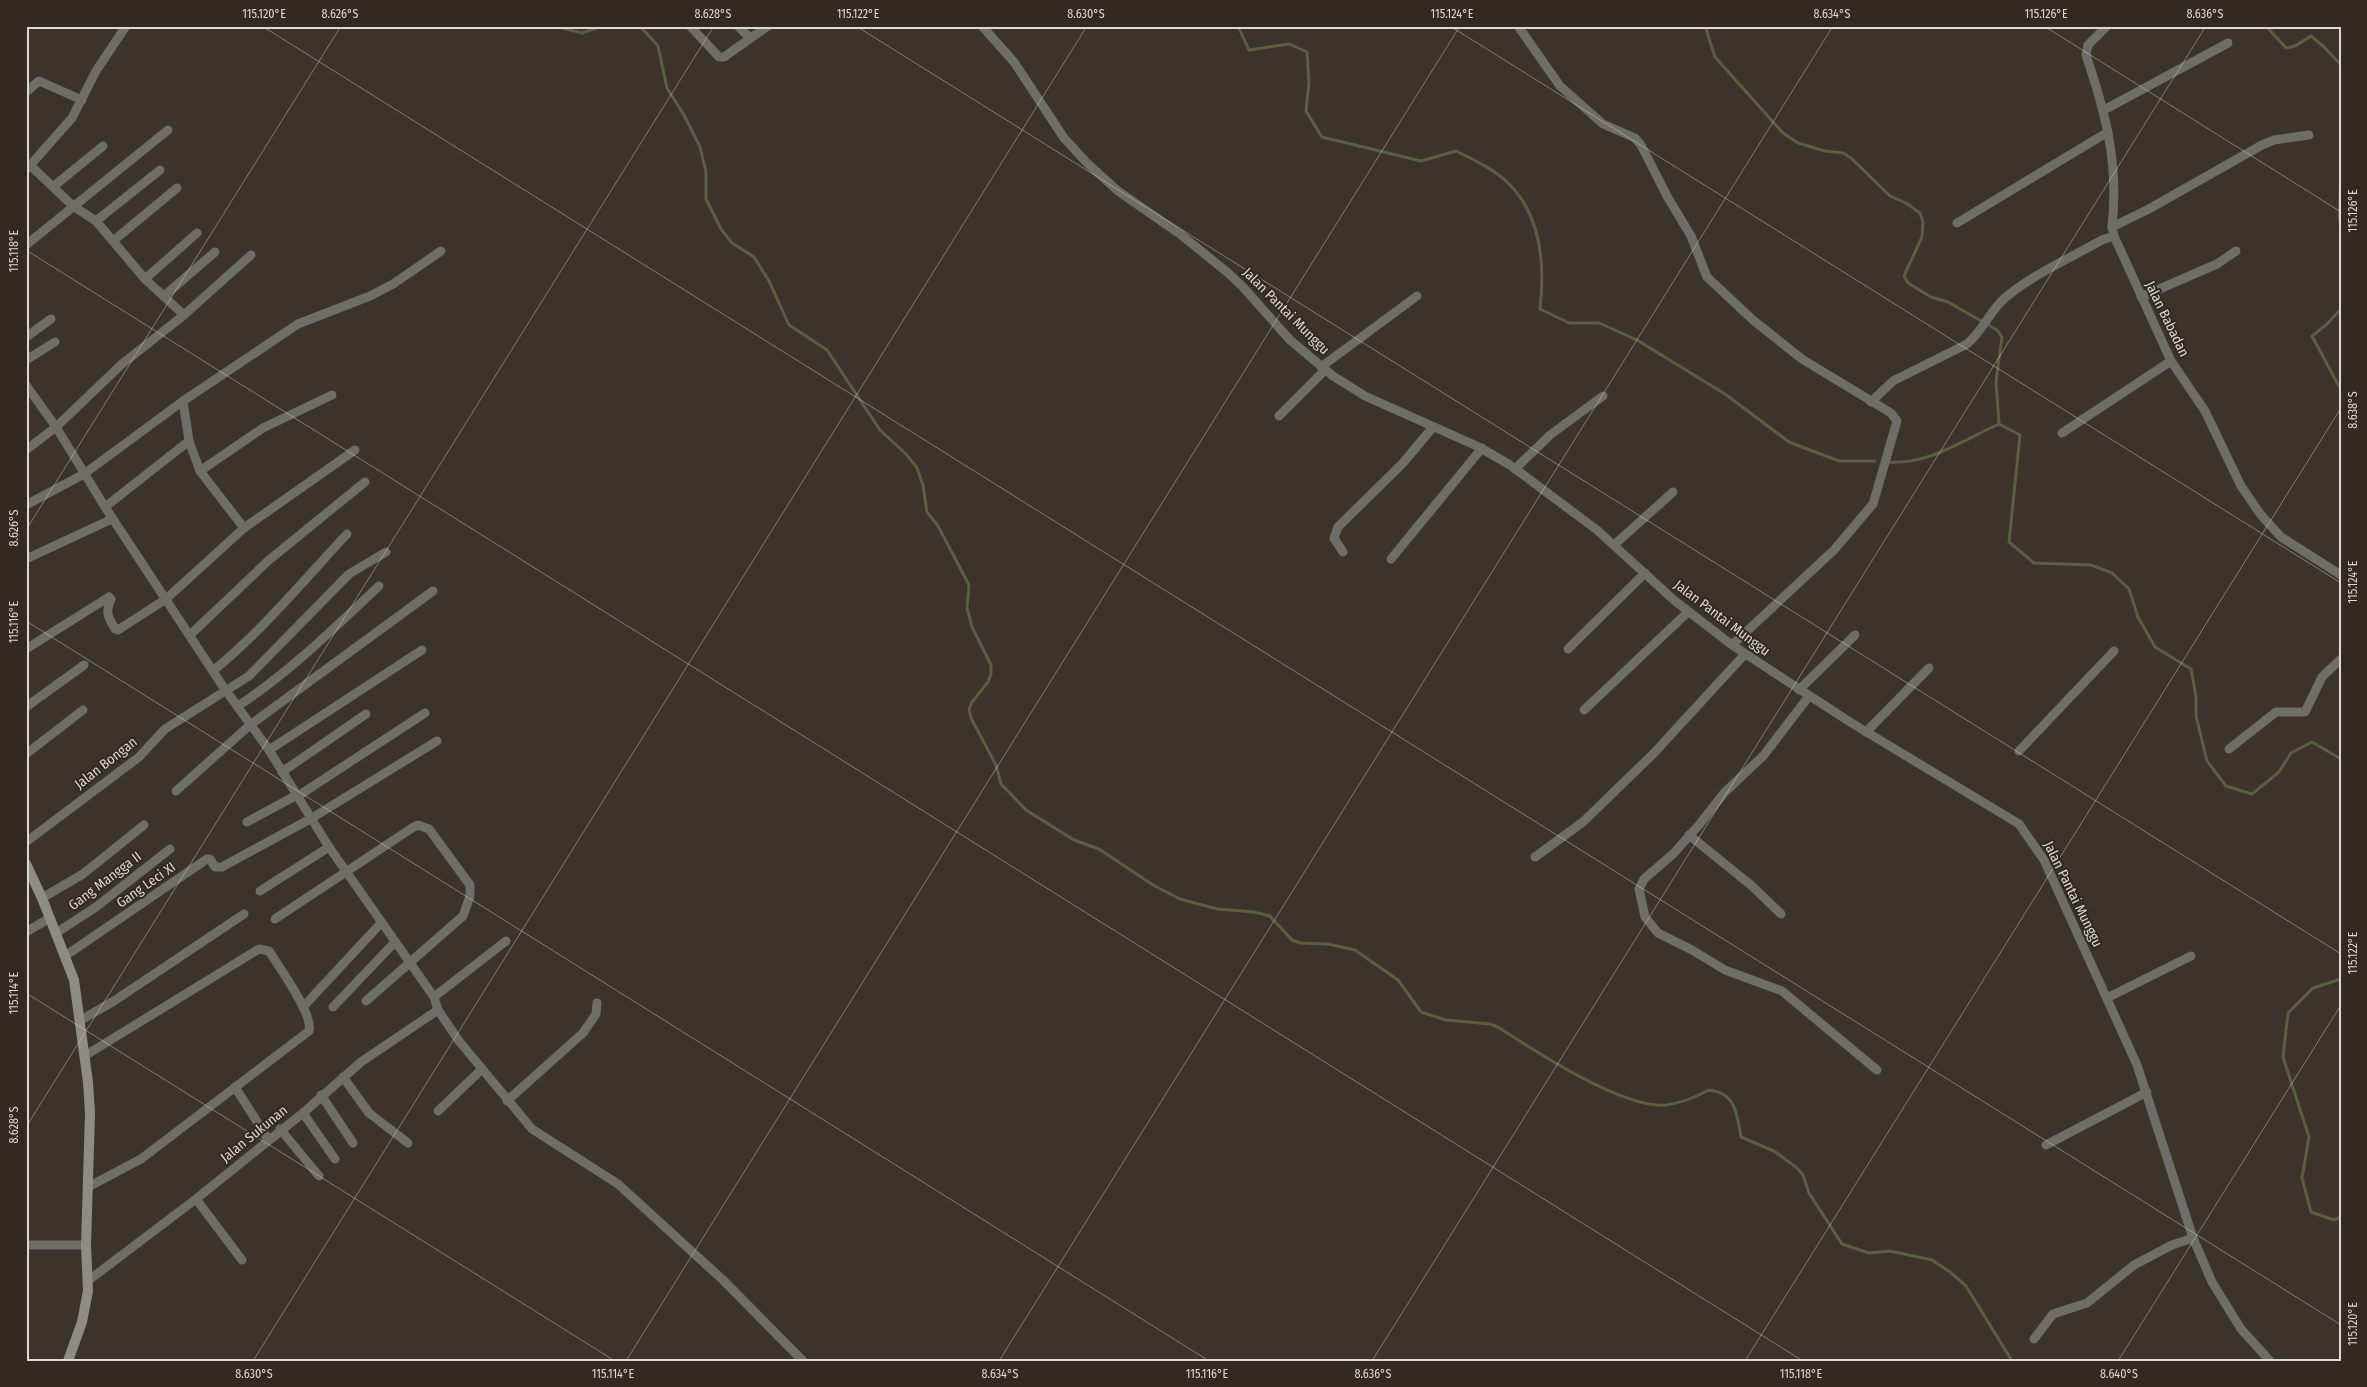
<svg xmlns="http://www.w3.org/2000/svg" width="2367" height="1387" font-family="'Fira Sans Condensed',sans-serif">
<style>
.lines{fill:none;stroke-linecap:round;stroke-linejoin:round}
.stream{stroke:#5d5d41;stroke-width:3}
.street{stroke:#6f6d68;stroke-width:9}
.secondary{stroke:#8f8c85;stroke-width:10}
.ticks{fill:none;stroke:#ded9d5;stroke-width:1;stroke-opacity:0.45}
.labels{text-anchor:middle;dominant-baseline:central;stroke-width:4;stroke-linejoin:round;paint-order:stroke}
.street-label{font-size:14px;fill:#ded9d5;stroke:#312922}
.neatline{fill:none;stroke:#ded9d5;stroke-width:2}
.ticks-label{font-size:12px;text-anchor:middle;fill:#ded9d5}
</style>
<rect width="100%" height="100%" fill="#3b332c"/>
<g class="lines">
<g class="stream">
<path d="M554,26l28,7 20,-7"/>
<path d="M640,26l18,20 9,42 17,27 16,32 6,25v27l15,30 11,14 22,14 15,24 20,44 38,25 53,80 26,24 11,14 6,17 4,27 11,14 31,59 -2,23 5,19 19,38v9l-3,8 -16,20 -3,7 2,9 25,47 5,19 25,26 48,30 25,9 54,36 27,14 37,10 37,3 16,4 22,24 8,3 28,1 27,6 43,30 23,32 25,8 44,4 8,3c37,24 125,82 168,78 15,-2 30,-8 43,-15 27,3 28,24 32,47l33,14 23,17 6,7 6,18 33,51 27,9 21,-2 42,9 18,12 16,14 46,75"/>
<path d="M1238,26l11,24 40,-6 18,8 2,31 -3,28 16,26 99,24 35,-10c18,9 38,18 52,32 34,33 37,82 32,126l29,14h30l38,17 88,54 64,48 50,19h36"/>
<path d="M1705,26l10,31 68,76 15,10 27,8 18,2 8,5 39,38 16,7 14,10 3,9 -1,15 -18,39 4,7 23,14 17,5 49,28 5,7 -6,44 3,43"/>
<path d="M2266,26l20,22 9,-2 16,-10 13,11 17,18"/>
<path d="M2341,174l-2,43 2,12"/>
<path d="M2341,309l-15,16 -14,11 29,54"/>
<path d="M1888,462c41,3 75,-22 111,-38l21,11 -11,107 25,21 57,2 21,8 17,16 9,28 17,30 36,22 5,28v19l11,45 19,25 26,8 27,-22 12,-19 21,-11 29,17"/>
<path d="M2341,979l-28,9 -25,25 -5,44 26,80 -7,41 9,34 23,8 7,-3"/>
</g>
<g class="street">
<path d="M690,26l29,31h5l44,-31"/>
<path d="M738,26l12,12"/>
<path d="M982,26l32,36 50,76 23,25 31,28 62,43 47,38 15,14 48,54 43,36 32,20 114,51 31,18 87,65 78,71 57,44 118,77 169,102 25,36 93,205 56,173 19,44 29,47 29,32"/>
<path d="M1518,26l42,60 43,38 32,14 6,7 26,51 24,40 16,41 46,43 49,39 89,54 6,8 -24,83 -39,46 -102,95"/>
<path d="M2107,26l-19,19 -2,10c20,59 33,109 26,172l2,9 57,125 34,50 36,75 20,29 20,22 60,38"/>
<path d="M26,92l13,-11 43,19"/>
<path d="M2104,110l124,-67"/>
<path d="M31,166l42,40 23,15 49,58 39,36"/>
<path d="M26,170l46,-52 24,-47 30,-45"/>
<path d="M54,186l49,-40"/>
<path d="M96,221l64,-51"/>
<path d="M1957,223l151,-91"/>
<path d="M2112,227l35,-17 115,-65 12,-5 35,-5"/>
<path d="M113,241l64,-53"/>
<path d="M26,245l142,-115"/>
<path d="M145,279l52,-46"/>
<path d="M164,296l51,-44"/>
<path d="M2141,297l76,-33 19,-13"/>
<path d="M26,337l25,-18"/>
<path d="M26,360l29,-18"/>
<path d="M1321,367l96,-71"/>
<path d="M26,385l30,42 49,80 119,181 45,62 60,97 105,150 4,13 21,31 73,88 86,55 105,96 80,81"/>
<path d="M183,401l6,40 11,30 44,57"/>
<path d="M1871,402l22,-21 74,-37c16,-13 23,-34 39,-47 28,-23 64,-39 96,-57l12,-4"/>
<path d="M1279,416l46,-46"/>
<path d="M2062,433l109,-72"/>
<path d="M26,450l30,-23 66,-63 62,-49 67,-60"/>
<path d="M1515,469l35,-34 53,-39"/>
<path d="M200,471l63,-43 69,-33"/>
<path d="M26,505l58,-31 99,-73 115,-77 72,-28 23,-12 48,-33"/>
<path d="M105,507l84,-66"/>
<path d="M1614,545l59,-53"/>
<path d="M1343,552l-9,-14 4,-11 65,-64 30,-36"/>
<path d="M26,559l86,-40"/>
<path d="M1391,559l91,-111"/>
<path d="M190,635l79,-75 96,-78"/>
<path d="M26,649l83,-52 2,2c-6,13 -3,18 4,30l3,1 48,-31 78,-71 111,-78"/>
<path d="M1568,649l77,-76"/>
<path d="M214,670c49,-40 89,-89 133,-136"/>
<path d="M1799,690l56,-55"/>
<path d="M1809,696l-45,59 -40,38 -25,32 -26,29 -29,25 -5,10 6,28 13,16 34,17 33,20 57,21 95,79"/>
<path d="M238,706c52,-34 96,-78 141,-120"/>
<path d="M26,707l58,-42"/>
<path d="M1584,710l104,-98"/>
<path d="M1866,732l63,-64"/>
<path d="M2229,749l47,-37h29l17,-35 19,-18"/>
<path d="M269,750l153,-100"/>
<path d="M2019,751l95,-100"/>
<path d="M26,754l57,-44"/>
<path d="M282,772l84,-58"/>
<path d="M176,791l74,-66 183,-134"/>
<path d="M298,796l127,-83"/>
<path d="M247,822l50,-27"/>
<path d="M1689,835l63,51 29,28"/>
<path d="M26,842l113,-85 26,-28 84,-53 100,-102 37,-22"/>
<path d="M1535,857l48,-35 71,-69 91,-99"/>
<path d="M260,891l69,-44"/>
<path d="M42,898l41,-24 61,-49"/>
<path d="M275,919l137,-91 6,-3 11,4 41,56v11l-7,20 -97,85"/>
<path d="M26,932l24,-14"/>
<path d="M56,933l40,-26 74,-58"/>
<path d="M65,956l142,-97h3l5,8h7l90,-49 125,-77"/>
<path d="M434,997l72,-56"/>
<path d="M2107,998l84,-42"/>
<path d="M303,1007l78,-84"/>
<path d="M333,1007l62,-65"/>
<path d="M81,1020l33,-19 130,-87"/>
<path d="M86,1055l173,-106 10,2c10,16 45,64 40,80l-168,128 -53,28"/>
<path d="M343,1077l26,36 39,30"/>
<path d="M235,1087l33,52"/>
<path d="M321,1095l32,48"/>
<path d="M507,1101l76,-68 13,-19 1,-11"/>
<path d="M438,1111l43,-41"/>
<path d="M303,1113l32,46"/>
<path d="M280,1129l39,47"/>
<path d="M2046,1145l101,-53"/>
<path d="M196,1199l46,61"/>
<path d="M26,1245h60"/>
<path d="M89,1280l107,-81 107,-86 58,-51 77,-52"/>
<path d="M2034,1339l19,-25 34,-11 47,-38 38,-20 21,-7"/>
</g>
<path class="secondary" d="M26,864l16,34 32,82 14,102 2,31 -4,132 2,46 -6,31 -14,39"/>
</g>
<path class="ticks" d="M262,26l2079,1299M856,26l1485,928M1450,26l891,557M2044,26l297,186M26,250l1777,1111M26,530l315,-504M26,621l1183,740M26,993l589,368M26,1127l688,-1101M253,1361l834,-1335M626,1361l834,-1335M999,1361l834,-1335M1372,1361l834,-1335M1745,1361l596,-953M2118,1361l223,-356"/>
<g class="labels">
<g class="street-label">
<text transform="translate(1286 311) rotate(45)">Jalan Pantai Munggu</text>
<text transform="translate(2167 319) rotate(64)">Jalan Babadan</text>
<text transform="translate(1722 618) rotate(37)">Jalan Pantai Munggu</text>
<text transform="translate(106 763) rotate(-38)">Jalan Bongan</text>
<text transform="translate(105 881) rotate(-37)">Gang Mangga II</text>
<text transform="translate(146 885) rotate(-35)">Gang Leci XI</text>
<text transform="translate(2073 894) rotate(64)">Jalan Pantai Munggu</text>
<text transform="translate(254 1134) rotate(-39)">Jalan Sukunan</text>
</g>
</g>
<rect width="2367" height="1387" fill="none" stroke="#312922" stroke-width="55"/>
<rect x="28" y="28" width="2312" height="1332" class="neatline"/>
<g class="ticks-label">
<text x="264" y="18">115.120°E</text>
<text x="340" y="18">8.626°S</text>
<text x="713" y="18">8.628°S</text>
<text x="858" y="18">115.122°E</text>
<text x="1086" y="18">8.630°S</text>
<text x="1452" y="18">115.124°E</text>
<text x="1832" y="18">8.634°S</text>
<text x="2046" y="18">115.126°E</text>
<text x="2205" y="18">8.636°S</text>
<text transform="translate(2353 211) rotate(-90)" y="4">115.126°E</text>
<text transform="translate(14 251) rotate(-90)" y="4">115.118°E</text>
<text transform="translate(2353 410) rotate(-90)" y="4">8.638°S</text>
<text transform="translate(14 528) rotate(-90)" y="4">8.626°S</text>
<text transform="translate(2353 582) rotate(-90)" y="4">115.124°E</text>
<text transform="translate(14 622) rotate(-90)" y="4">115.116°E</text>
<text transform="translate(2353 953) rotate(-90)" y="4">115.122°E</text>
<text transform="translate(14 993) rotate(-90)" y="4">115.114°E</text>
<text transform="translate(14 1125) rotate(-90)" y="4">8.628°S</text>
<text transform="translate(2353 1324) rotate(-90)" y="4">115.120°E</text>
<text x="254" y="1378">8.630°S</text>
<text x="613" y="1378">115.114°E</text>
<text x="1000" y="1378">8.634°S</text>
<text x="1207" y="1378">115.116°E</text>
<text x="1373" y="1378">8.636°S</text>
<text x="1801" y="1378">115.118°E</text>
<text x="2119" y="1378">8.640°S</text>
</g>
</svg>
